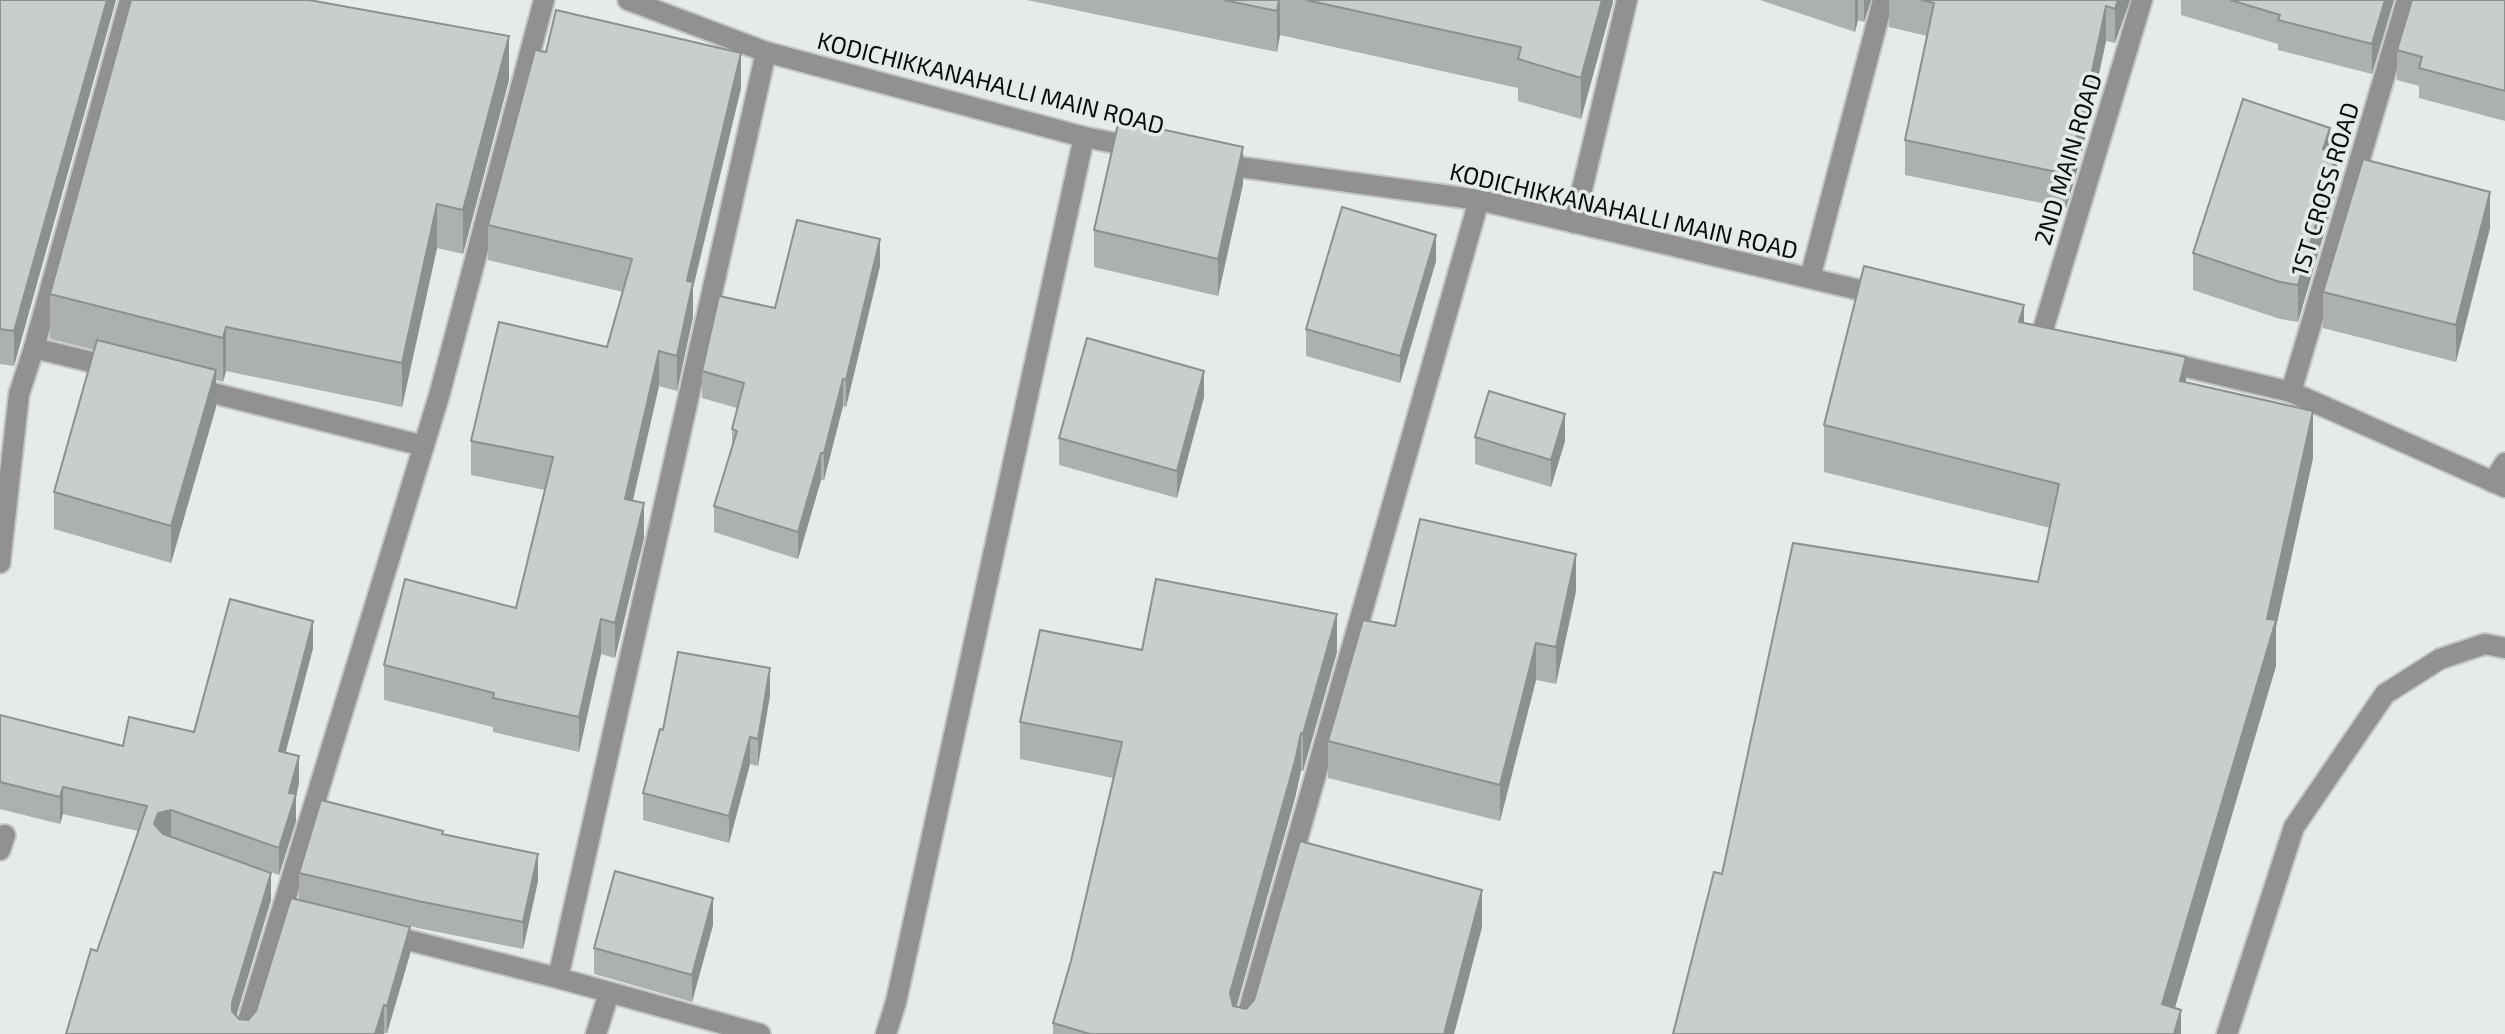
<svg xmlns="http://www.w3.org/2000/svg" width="2505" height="1034" font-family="'Exo 2',sans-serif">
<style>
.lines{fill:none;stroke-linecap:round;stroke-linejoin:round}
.minor-casing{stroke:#c2c7c6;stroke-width:24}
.minor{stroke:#939091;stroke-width:20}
.wall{fill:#acb1b0}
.shaded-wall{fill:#8c9090}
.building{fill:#c8cecd;stroke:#8c9090;stroke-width:2}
.labels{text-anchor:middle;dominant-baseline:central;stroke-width:7;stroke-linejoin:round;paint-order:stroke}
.street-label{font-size:24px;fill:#0a0d0c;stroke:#e5ebea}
</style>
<rect width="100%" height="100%" fill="#e5ebea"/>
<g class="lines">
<defs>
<g id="minor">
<path d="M628,0l138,52 318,85 56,11"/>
<path d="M1218,164l261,36 406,96"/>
<path d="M1574,223l53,-223"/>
<path d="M1810,278l73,-278"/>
<path d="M2042,333l100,-333"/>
<path d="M34,348l82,20"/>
<path d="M2161,361l130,31 214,95"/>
<path d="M189,387l235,59"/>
<path d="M2291,392l116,-392"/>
<path d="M2493,482l12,-19"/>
<path d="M0,563l19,-169 15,-46 96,-348"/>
<path d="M0,850l5,-15"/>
<path d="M384,934l174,44 202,56"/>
<path d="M558,978l208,-926"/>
<path d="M244,1034l195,-638 105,-396"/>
<path d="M596,1034l13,-41"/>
<path d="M886,1034l10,-32 188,-865"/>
<path d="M1242,1034l237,-834"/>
<path d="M2227,1034l67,-207 91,-133 55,-35 45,-15 20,4"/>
</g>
</defs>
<use href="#minor" class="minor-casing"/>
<use href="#minor" class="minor"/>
</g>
<g class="wall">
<path d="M0,0h116l-102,366 -14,-2z"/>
<path d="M1027,0h586v2l-32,117 -63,-18v-13l-238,-53 -3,17z"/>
<path d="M1760,0h111l-7,22 -6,-2 -3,12z"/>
<path d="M1889,0h241l-15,43 -9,-2 -25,116 -15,51 -161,-33v-35l22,-104 -38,-9z"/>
<path d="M2181,0h213l-22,74 -94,-24v-6l-97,-29z"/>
<path d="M2505,0v121l-86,-23v-12l-22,-6v-30z"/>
<path d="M509,80l-46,174 -26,-6 -35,159 -176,-36 -3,11 -7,-2v27l-45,156 -117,-34v-37l41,-142 -45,-11v-45z"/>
<path d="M741,88l-48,200v29l-16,74 -18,-5 -26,114 11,38 -29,120 -14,-4 -22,98 -86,-20v-5l-109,-27v-35l132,-57 29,-118 -74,-15v-34l136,-94 16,-55 -135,-32v-35z"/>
<path d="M2330,151l7,38 -39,133 -18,-3 -87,-29v-37z"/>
<path d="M1243,184l-25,112 -124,-29v-37z"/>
<path d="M2490,228l-34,134 -133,-34v-36z"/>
<path d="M1436,261l-36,122 -94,-27v-27z"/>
<path d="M880,266l-34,141 -3,-1 -19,74h-3l-23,79 -84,-27v-26l18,-57v-20l5,-21 -35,-10v-27l73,-63z"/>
<path d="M2024,323l162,59 127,76 -37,169v39l-101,342 6,26 -459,-160 316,-292 12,-54 -226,-56v-47z"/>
<path d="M1204,397l-27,101 -118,-33v-27z"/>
<path d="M1475,437l90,4 -14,46 -76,-23z"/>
<path d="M1576,591l-20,93 -20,-4 -36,141 -172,-43v-37l67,-115z"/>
<path d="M313,648l-28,105 14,30 -3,13v25l-17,54 -108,-38 100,63 -35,116 3,3 9,1 8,-9 43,-111v-27l144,-39 95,47 -15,68 -105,-21 -112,-27 104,53 -23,79 -321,1 31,-83 41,-120 -75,-17 -3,10 -60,-15v-94l123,31 71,-14z"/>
<path d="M1337,652l-34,119h-2l-6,27 -59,209 10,2 236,-82 -28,107h-401v-11l18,-62 42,-183 -93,-19v-37z"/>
<path d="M770,695l-12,71 -8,-2 -21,79 -86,-23v-27l20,-63z"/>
<path d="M713,925l-21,77 -98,-28v-26z"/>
</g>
<g class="shaded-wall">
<path d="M107,0h9l-102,366v-35z"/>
<path d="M1279,0h1v35l-3,17v-41z"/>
<path d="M1602,0h11v2l-32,117v-41z"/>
<path d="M1855,0h3v20l-3,12z"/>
<path d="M1864,0h7l-7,22z"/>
<path d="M2118,0h12l-15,43v-34z"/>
<path d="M2385,0h9l-22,74v-30z"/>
<path d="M2106,6v35l-25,116 -15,51v-34z"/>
<path d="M509,36v44l-46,174v-44z"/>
<path d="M741,53v35l-48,200v29l-16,74v-35l11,-80z"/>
<path d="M2330,128v37l-7,-16z"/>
<path d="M1243,147v37l-25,112v-37z"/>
<path d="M2337,153v36l-39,133v-37z"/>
<path d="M2490,192v36l-34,134v-37z"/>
<path d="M437,204v44l-35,159v-44z"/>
<path d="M1436,235v26l-36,122v-27z"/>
<path d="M880,239v27l-34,141v-27z"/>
<path d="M2024,305v47l-5,-30z"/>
<path d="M226,327v44l-3,11v-44z"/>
<path d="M659,351v35l-34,148v-35z"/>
<path d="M2186,357v47l-6,-23z"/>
<path d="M216,370v37l-45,156v-37z"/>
<path d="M1204,371v26l-27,101v-27z"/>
<path d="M843,379v27l-19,74v-27z"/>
<path d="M2313,411v47l-37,169v39l-109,368 -5,-30 105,-385z"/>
<path d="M1565,414v27l-14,46v-27z"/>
<path d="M821,453v27l-23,79v-27z"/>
<path d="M644,503v35l-29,120v-35z"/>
<path d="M1576,554v37l-20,93v-37z"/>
<path d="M1337,614v38l-34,119v-37z"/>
<path d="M601,619v35l-22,98v-35z"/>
<path d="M313,621v27l-34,130v-27z"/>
<path d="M1536,643v37l-36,141v-36z"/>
<path d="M770,668v27l-12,71v-27z"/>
<path d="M1301,733v38l-6,27 -65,232v-37z"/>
<path d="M750,737v27l-21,79v-27z"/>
<path d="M299,756v27l-3,13v25l-17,54v-27l10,-55z"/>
<path d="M63,787v27l-3,10v-27z"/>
<path d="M171,810v27l-13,3 -4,-16 4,-11z"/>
<path d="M538,854v27l-15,68v-27z"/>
<path d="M271,873v27l-39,130v-27z"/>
<path d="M1482,890v37l-28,107h-10z"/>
<path d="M713,898v27l-21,77v-27z"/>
<path d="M410,927v27l-23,79v-27z"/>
<path d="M384,1005v29h-9z"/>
<path d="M2181,1010v24h-7z"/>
</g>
<g class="building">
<path d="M0,0h107l-93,331 -14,-2z"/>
<path d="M131,0h178l200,36 -46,174 -26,-6 -35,159 -176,-36 -3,11 -173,-44z"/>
<path d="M1224,0h55l-2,11z"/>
<path d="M1306,0h296l-21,78 -63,-19 3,-12z"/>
<path d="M1921,0h197l-3,9 -9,-3 -25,116 -15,52 -161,-34 29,-137z"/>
<path d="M2230,0h155l-13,44 -94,-24 2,-5z"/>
<path d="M2412,0h93v91l-86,-23 3,-11 -25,-7z"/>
<path d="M556,10l185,43 -53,223 -1,5 6,1 -16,74 -18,-5 -34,148 19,4 -29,120 -14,-4 -22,98 -86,-19 1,-5 -110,-28 21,-86 111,29 37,-151 -82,-16 28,-119 108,25 25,-88 -144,-34 47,-175 11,2z"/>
<path d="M2243,99l87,29 -7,21 14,4 -39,132 -18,-3 -87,-29z"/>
<path d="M1119,120l124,27 -25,112 -124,-29z"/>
<path d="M2363,159l127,33 -34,133 -133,-33z"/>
<path d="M1342,207l94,28 -36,121 -94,-27z"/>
<path d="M797,220l83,19 -34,141 -3,-1 -19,74h-3l-23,79 -84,-26 23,-75 -5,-2 12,-46 -42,-12 17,-75 56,12z"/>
<path d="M1864,266l160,39 -5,17 167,35 -6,24 133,30 -46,208 9,1 -114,384 19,6 -7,24h-501l41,-162 8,2 71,-331 245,39 21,-98 -235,-59z"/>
<path d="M1087,338l117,33 -27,100 -118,-33z"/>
<path d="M97,340l119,30 -45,156 -117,-34z"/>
<path d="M1489,391l76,23 -14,46 -76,-23z"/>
<path d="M1420,519l156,35 -20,93 -20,-4 -36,142 -172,-44 35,-121 32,6z"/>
<path d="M1156,579l181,35 -34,120 -2,-1 -6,28 -65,232 3,13 13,3 8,-9 46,-159 182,49 -38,144h-354l-37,-11 18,-62 51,-219 -102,-20 20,-92 102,20z"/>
<path d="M230,599l83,22 -34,130 20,5 -10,37 7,1 -17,54 -108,-38 -13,3 -4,11 9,10 108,39 -39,130v8l7,8 9,1 8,-9 35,-113 119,29 -23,79 -3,-1 -9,29h-309l25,-85 6,2 50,-145 -84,-19 -3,10 -60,-15v-67l123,31 6,-29 65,15z"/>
<path d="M678,652l92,16 -12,71 -8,-2 -21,79 -86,-23 17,-64 3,1z"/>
<path d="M321,800l122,31 -1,3 96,20 -15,68 -105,-21 -119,-28z"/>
<path d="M615,871l98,27 -21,77 -98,-27z"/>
</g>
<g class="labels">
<g class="street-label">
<text transform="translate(991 82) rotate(14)">KODICHIKKANAHALLI MAIN ROAD</text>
<text transform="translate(2067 159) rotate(-73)">2ND MAIN ROAD</text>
<text transform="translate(2324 189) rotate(-73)">1ST CROSS ROAD</text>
<text transform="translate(1624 210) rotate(13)">KODICHIKKANAHALLI MAIN ROAD</text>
</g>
</g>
</svg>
